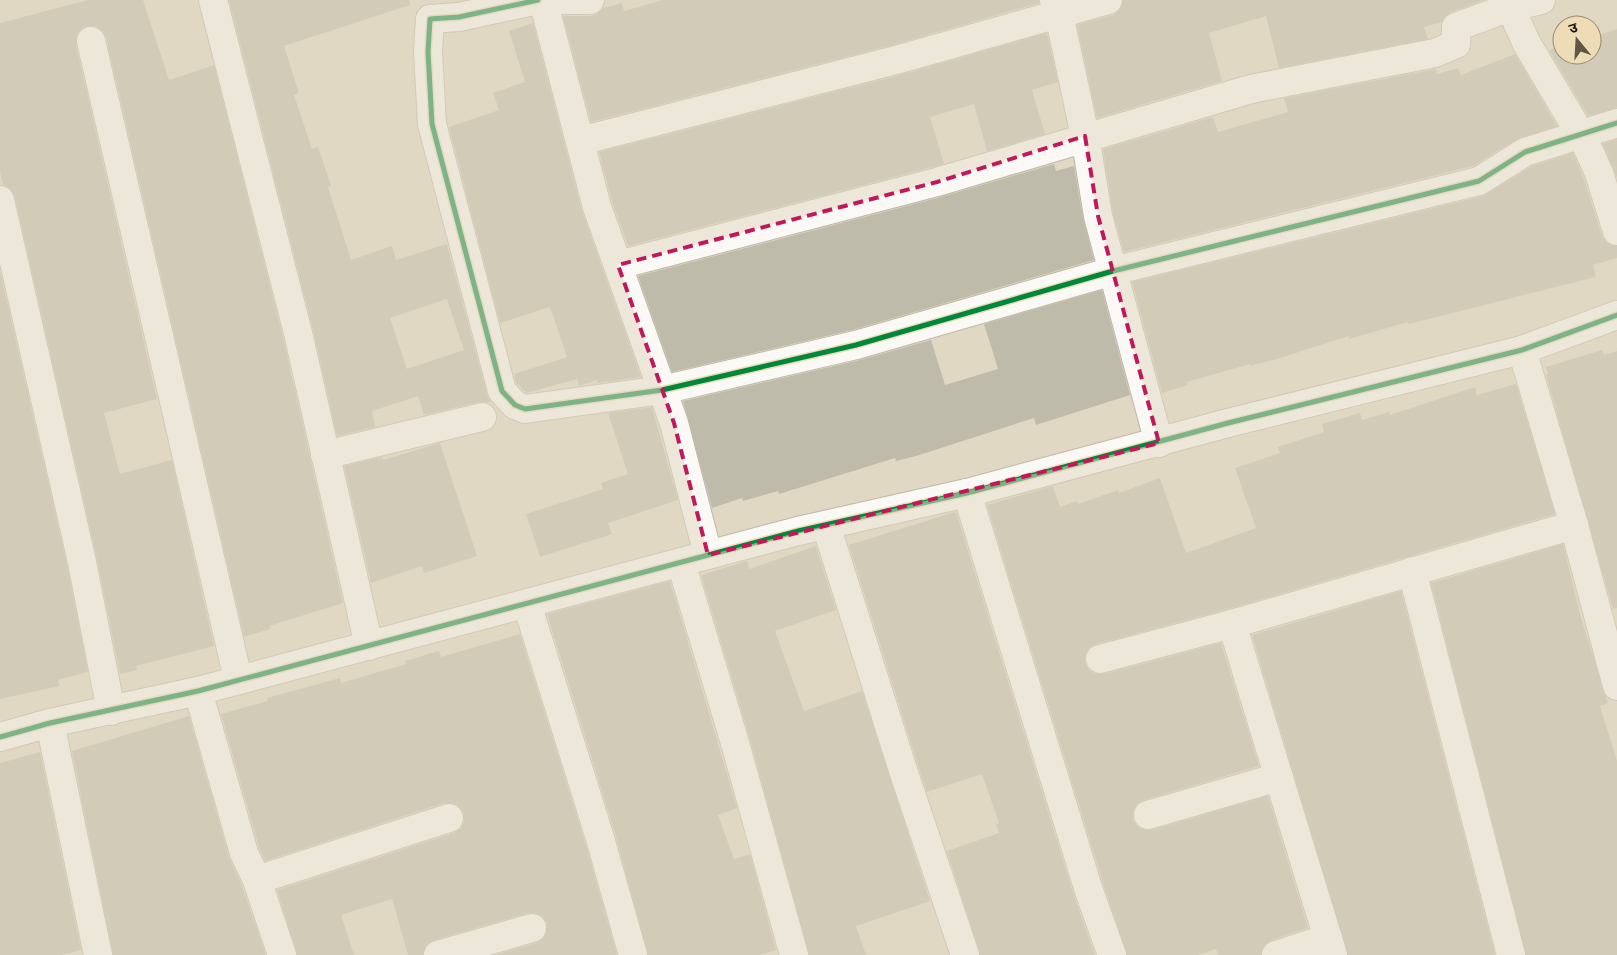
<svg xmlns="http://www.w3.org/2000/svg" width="1617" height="955" font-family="'Noto Sans','Noto Sans Devanagari',sans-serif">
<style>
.building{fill:#bfbbaa;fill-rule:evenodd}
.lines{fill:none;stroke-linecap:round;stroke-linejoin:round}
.minor-casing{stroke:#beb7a7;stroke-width:30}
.minor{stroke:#faf9f6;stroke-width:28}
.cycleway-casing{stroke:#eedcb6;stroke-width:8}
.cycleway{stroke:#00873e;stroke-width:5}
.marked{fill:none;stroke:#c2185b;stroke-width:4;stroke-dasharray:10 6;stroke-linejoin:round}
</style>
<rect width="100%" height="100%" fill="#e1d8c3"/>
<g class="building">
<path d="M88,0h55l26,80 45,-15 69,272 60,266 -74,23 1,3 -26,8 -138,-600 -3,-6 -7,-5h-9l-7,4 -4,6v9l81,354 -53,14 16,61 52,-14 42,186 -78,20 1,4 -17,4 -23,-115 -82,-362 -4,-8 -8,-4 -3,-13v-149z"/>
<path d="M229,0h180l1,5 -126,41 15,47 -5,2 18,54 6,-2 13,39 -3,1 23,73 41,-14 4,14 51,-16 40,151 4,7h-13l-54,13 -6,-19 -46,15 3,16 -38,9 -24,-107zM447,299l17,51 -57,19 -17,-51z"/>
<path d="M663,0h376v3l-147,42 -301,77 -28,-106h27l7,-2 6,-6 19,-5 2,8z"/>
<path d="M1123,0h361l-33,12 -7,6 -2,4 -18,5 4,12 -149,29 -13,-52 -57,17 13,48 -125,37 -20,-93 36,-10 7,-5z"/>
<path d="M533,23l49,188 59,166 -43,6 -1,-3 -18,6 -2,-7 -50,14 -11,-10 -2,-9 53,-17 -17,-50 -50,16 -51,-196 50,-17 -6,-17 32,-11 -16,-51z"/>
<path d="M1617,29v79l-29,8 -39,-66 13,-4v9h30v-18z"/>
<path d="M1047,33l11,49 -26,8 13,44 -58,17 -13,-47 -44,13 14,47 -316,82 -16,-44 -13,-50 301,-77z"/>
<path d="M1515,54l42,72 -40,13 -44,27 -349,86 -11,-39 -10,-64 110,-32 5,15 70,-20 -4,-14 152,-29 1,5 21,-6 3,7z"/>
<path d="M1617,139v39l-14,-34z"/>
<path d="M1573,153l11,26 18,57 5,7 10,3v12l-24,7 3,12 -187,47 -1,-2 -59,17v-3l-72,23 -27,7v-2l-63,18 1,3 -26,8 -30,-111 351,-86 49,-30z"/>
<path d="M1054,164l2,7 18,-5 9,52 11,42 -242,70 -180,42 -34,-96 303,-79z"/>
<path d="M0,271l67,294 21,107 -30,8 2,6 -60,13z"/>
<path d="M1102,290l28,105 -94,30 -2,-7 -118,38 -20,5 -1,-3 -116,36 -1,-3 -35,10 -1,-3 -30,10 -29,-107 177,-41 71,-20 14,45 53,-16 -14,-45z"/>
<path d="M1602,350l2,5 13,-4v257l-4,1 -67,-234 2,-1 -2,-7z"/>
<path d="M1516,384l39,130 -327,95 -132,35 -7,4 -4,7v8l4,7 6,4h9l117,-31 38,123 -115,34 -7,4 -4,7v9l5,7 6,3h8l116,-34 40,132 -37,12 -7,5 -3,10h-43l-2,-6 -18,6h-71l-23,-69 -117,-381 66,-19 7,21 17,-6 1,3 40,-14 1,3 41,-15 26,75 70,-25 -21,-60 45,-15 -2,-6 46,-15 -2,-8 38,-11 2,7 27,-8 1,3 85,-28 2,8z"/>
<path d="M652,407l26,93 -70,23 4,11 -72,23 -14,-43 77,-25 -2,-6 27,-9 -20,-61z"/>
<path d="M440,443l37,113 -53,17 -2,-7 -51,17 -27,-117 38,-9 1,3z"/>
<path d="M955,512l2,3 117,381 21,59h-115l-33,-104 52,-18 -3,-9 3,-1 -17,-49 -55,18 -11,-33 -67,-214z"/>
<path d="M1563,544l18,74 27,85 -8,3 17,55v194h-91l-95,-372z"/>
<path d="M816,546l20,64 -61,21 29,80 58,-20 68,210 -74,25 10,29h-57l-59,-216 -49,-164 46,-14 2,8z"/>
<path d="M670,581l67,227 -19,7 16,44 16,-5 26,96 -16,5h-112l-33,-122 -68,-219z"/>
<path d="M1401,591l94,364h-147l-96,-320z"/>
<path d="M520,634l65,208 32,113h-122l41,-12 8,-5 3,-7v-8l-5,-7 -7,-3h-7l-94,27 -8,5 -3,10h-15l-16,-56 -51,16 13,40h-57l-20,-65 177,-57 7,-5 3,-6v-8l-5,-8 -7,-3h-8l-179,58 -6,-14 -38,-133 47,-13 -1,-3 73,-20 1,5 65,-19 -1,-3 34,-10 2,6z"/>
<path d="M189,716l40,141 13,29 24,69h-153l-41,-204z"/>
<path d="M40,752l41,198 -19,5h-62v-192z"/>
</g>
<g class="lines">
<defs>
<g id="minor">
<path d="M213,0l85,333 71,313"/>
<path d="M538,0l-79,17 -29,2 -2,33 4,72 70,267 13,14 10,4 137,-19 194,-45 257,-74 366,-90 46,-29 92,-29"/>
<path d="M543,0l54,207 77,216 34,132"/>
<path d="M555,0h35"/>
<path d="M1054,0l5,14 26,122 13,80 61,227"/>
<path d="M1507,0l20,44 58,98 14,31 18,58"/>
<path d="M91,41l147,638"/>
<path d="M580,141l316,-81 212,-60"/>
<path d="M0,200l82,362 29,149"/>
<path d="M618,265l319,-83 314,-93 184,-36 21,-9v-17l54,-20 31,-7"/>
<path d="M1522,350l52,175 43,161"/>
<path d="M325,455l157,-38"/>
<path d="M967,493l122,398 23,64"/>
<path d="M826,525l75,239 64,191"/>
<path d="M681,563l54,180 59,212"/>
<path d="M1412,571l99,384"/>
<path d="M527,604l73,234 33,117"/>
<path d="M1100,659l132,-35"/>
<path d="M198,691l46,162 13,27 25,75"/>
<path d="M50,723l48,232"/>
<path d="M0,737l50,-14 148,-32 600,-160 169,-38 261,-70 294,-73 95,-35"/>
<path d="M1148,815l131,-38"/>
<path d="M257,880l192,-62"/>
<path d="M438,955l94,-27"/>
<path d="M1276,955l52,-17"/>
<path d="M1333,955l-101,-331 342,-99"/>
</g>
</defs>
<use href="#minor" class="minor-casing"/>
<use href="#minor" class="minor"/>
<defs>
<g id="cycleway">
<path d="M538,0l-79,17 -29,2 -2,33 4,72 70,267 13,14 10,4 137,-19 194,-45 257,-74 366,-90 46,-29 92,-29"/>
<path d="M0,737l50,-14 148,-32 600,-160 169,-38 261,-70 294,-73 95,-35"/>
</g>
</defs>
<use href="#cycleway" class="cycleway-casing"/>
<use href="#cycleway" class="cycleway"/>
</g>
<path d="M0 0H1617V955H0ZM1085,136l13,80 61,227 -451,112 -34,-132 -56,-158 319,-83z" fill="#e1d8c3" fill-opacity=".55" fill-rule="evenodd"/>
<path class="marked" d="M1085,136l13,80 61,227 -451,112 -34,-132 -56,-158 319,-83z"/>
<g transform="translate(1577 40) rotate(342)"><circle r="24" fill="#eedcb6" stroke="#988b6f"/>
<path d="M0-4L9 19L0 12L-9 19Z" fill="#5e5748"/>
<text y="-8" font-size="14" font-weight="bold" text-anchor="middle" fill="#181205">उ</text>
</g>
</svg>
